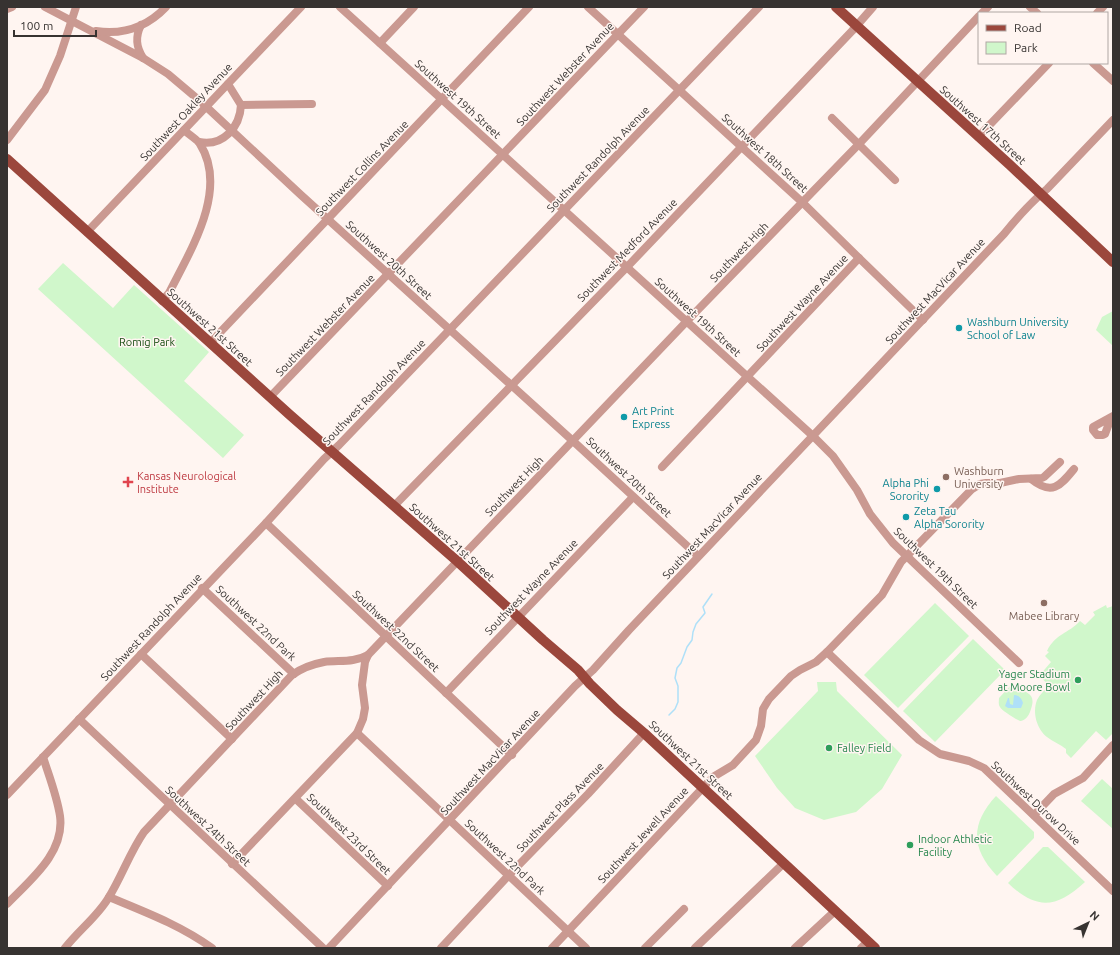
<svg xmlns="http://www.w3.org/2000/svg" width="1120" height="955" font-family="Ubuntu,sans-serif">
<style>
.green{fill:#d0f7cb}
.water{fill:#afe0f8}
.lines{fill:none;stroke-linecap:round;stroke-linejoin:round}
.stream{stroke:#afe0f8;stroke-width:1.5}
.minor{stroke:#ca9991;stroke-width:8}
.major{stroke:#9b473c;stroke-width:10}
.culture-dot{fill:#0f9aa8;stroke:#fff5f1;stroke-width:1.5}
.education-dot{fill:#8d6e63;stroke:#fff5f1;stroke-width:1.5}
.health-dot{fill:#e0444e;stroke:#fff5f1;stroke-width:1.5}
.leisure-dot{fill:#2e9e5b;stroke:#fff5f1;stroke-width:1.5}
.labels{text-anchor:middle;dominant-baseline:central;stroke-width:3;stroke-linejoin:round;paint-order:stroke}
.street-label{font-size:11px;fill:#373331;stroke:#fff5f1}
.culture-label{font-size:11px;fill:#0d838f;stroke:#fff5f1;text-anchor:start}
.park-label{font-size:11px;fill:#164b10;stroke:#fff5f1}
.education-label{font-size:11px;fill:#785e54;stroke:#fff5f1;text-anchor:start}
.health-label{font-size:11px;fill:#be3a42;stroke:#fff5f1;text-anchor:start}
.leisure-label{font-size:11px;fill:#27864d;stroke:#fff5f1;text-anchor:start}
</style>
<rect width="100%" height="100%" fill="#fff5f1"/>
<g class="green">
<path d="M63,263l50,45 21,-23 75,67 -25,29 60,54 -21,23 -185,-169z"/>
<path d="M1113,311v35l-17,-16 6,-13z"/>
<path d="M935,603l34,33 -71,72 -34,-33z"/>
<path d="M1106,605l1,3 6,-2v127l-7,7 -10,-9 -25,27 -5,-5v-4c-6,-5 -13,-7 -19,-12 -10,-8 -15,-24 -10,-37 3,-6 8,-10 12,-15l-10,-9 12,-14 -6,-6 4,-4 -2,-1c9,-18 21,-17 33,-30l5,4 10,-10 -2,-3z"/>
<path d="M973,639l32,31 -70,72 -32,-31z"/>
<path d="M817,682h19l1,9 65,64 -20,34 -26,23 -32,8 -29,-12 -18,-20 -22,-32 63,-65z"/>
<path d="M1012,684c2,1 4,3 5,4 11,5 19,6 14,21 -2,6 -4,10 -10,12 -3,0 -20,-11 -21,-14 -2,-3 -1,-6 -1,-9z"/>
<path d="M1102,779l11,10v40l-32,-28z"/>
<path d="M996,796l38,36v6l-37,38c-26,-27 -27,-52 -1,-80z"/>
<path d="M1043,847h5l37,35c-29,27 -49,28 -77,1z"/>
</g>
<path class="water" d="M1014,695c5,0 8,4 9,8l-2,5h-13l-3,-2 3,-8h1l1,6 3,1z"/>
<g class="lines">
<path class="stream" d="M669,715l6,-6 3,-7v-16l-3,-8 2,-10 4,-5 6,-16 5,-7 1,-8 3,-8 9,-11 -2,-6 9,-13"/>
<g class="minor">
<path d="M45,7l98,51 25,16 32,27 101,94 272,246 125,115"/>
<path d="M340,7l473,429 20,20 24,34 13,24 23,29 126,120"/>
<path d="M588,7l214,195 57,56 64,62"/>
<path d="M1030,7l7,6"/>
<path d="M7,9l5,-2"/>
<path d="M982,13l6,-6"/>
<path d="M1097,13l6,-6"/>
<path d="M141,25c-6,12 -5,22 2,33"/>
<path d="M96,31c27,4 51,-4 70,-24"/>
<path d="M380,43l34,-36"/>
<path d="M1093,63l20,18"/>
<path d="M228,84l13,21 71,-1"/>
<path d="M832,118l63,62"/>
<path d="M978,137l71,-74"/>
<path d="M7,140l38,-50 15,-34 16,-49"/>
<path d="M199,142c24,5 41,-15 42,-37"/>
<path d="M87,232l214,-225"/>
<path d="M162,301l7,-8c21,-42 60,-103 31,-149 -1,-3 -12,-10 -16,-14"/>
<path d="M210,343l319,-336"/>
<path d="M270,397l374,-390"/>
<path d="M1111,418l-6,16 -2,1h-6l-4,-5v-3l20,-11"/>
<path d="M662,467l197,-209"/>
<path d="M1031,479c21,17 29,7 43,-10"/>
<path d="M394,506l233,-239 225,-236 21,-24"/>
<path d="M266,523l246,232"/>
<path d="M202,588l92,86"/>
<path d="M827,652l92,88 21,14 29,7 15,7 129,123"/>
<path d="M141,654l91,85"/>
<path d="M446,693l187,-196"/>
<path d="M79,719l244,229"/>
<path d="M357,733l229,215"/>
<path d="M7,795l259,-272 58,-64 15,-14 420,-438"/>
<path d="M296,799l92,87"/>
<path d="M1034,815l20,-21 29,-16 30,-33"/>
<path d="M232,864l125,-131 6,-14 2,-11 -3,-23 3,-23 3,-7"/>
<path d="M109,897c36,15 71,28 103,51"/>
<path d="M7,904c23,-24 58,-51 53,-88 -3,-20 -11,-40 -17,-59"/>
<path d="M65,948c14,-18 33,-32 44,-51 13,-21 21,-45 35,-65l148,-157c10,-7 21,-11 32,-13 16,-2 29,1 44,-7l319,-334 172,-177 120,-128"/>
<path d="M329,948l246,-262 18,-16 36,-40 375,-396c13,-16 27,-32 43,-45l66,-69"/>
<path d="M441,948l67,-72 80,-82 56,-61"/>
<path d="M552,948l161,-171 20,-12 23,-25 5,-14 2,-17 6,-10 22,-23 9,-6 16,-8 11,-10 55,-57 19,-33 71,-73 8,-5 6,-1h14l19,-4 23,-1 2,-1 16,-15"/>
<path d="M645,948l39,-39"/>
<path d="M695,948l89,-85"/>
<path d="M795,948l40,-37"/>
<path d="M861,948l7,-7"/>
</g>
<g class="major">
<path d="M836,7l174,158 103,97"/>
<path d="M7,159l283,256 167,146 86,79 35,30 12,14 27,26 27,23 231,215"/>
</g>
</g>
<g class="culture-dot">
<circle cx="959" cy="328" r="4"/>
<circle cx="624" cy="417" r="4"/>
<circle cx="937" cy="489" r="4"/>
<circle cx="906" cy="517" r="4"/>
</g>
<g class="education-dot">
<circle cx="946" cy="477" r="4"/>
<circle cx="1044" cy="603" r="4"/>
</g>
<path class="health-dot" d="M126 476h4v4h4v4h-4v4h-4v-4h-4v-4h4z"/>
<g class="leisure-dot">
<circle cx="1078" cy="680" r="4"/>
<circle cx="829" cy="748" r="4"/>
<circle cx="910" cy="845" r="4"/>
</g>
<g class="labels">
<g class="street-label">
<text transform="translate(565 74) rotate(-47)">Southwest Webster Avenue</text>
<text transform="translate(458 99) rotate(42)">Southwest 19th Street</text>
<text transform="translate(186 112) rotate(-47)">Southwest Oakley Avenue</text>
<text transform="translate(983 125) rotate(42)">Southwest 17th Street</text>
<text transform="translate(765 153) rotate(42)">Southwest 18th Street</text>
<text transform="translate(598 159) rotate(-46)">Southwest Randolph Avenue</text>
<text transform="translate(362 168) rotate(-46)">Southwest Collins Avenue</text>
<text transform="translate(627 250) rotate(-46)">Southwest Medford Avenue</text>
<text transform="translate(739 252) rotate(-46)">Southwest High</text>
<text transform="translate(389 260) rotate(42)">Southwest 20th Street</text>
<text transform="translate(935 291) rotate(-47)">Southwest MacVicar Avenue</text>
<text transform="translate(802 303) rotate(-47)">Southwest Wayne Avenue</text>
<text transform="translate(698 317) rotate(42)">Southwest 19th Street</text>
<text transform="translate(325 325) rotate(-46)">Southwest Webster Avenue</text>
<text transform="translate(210 327) rotate(42)">Southwest 21st Street</text>
<text transform="translate(374 392) rotate(-46)">Southwest Randolph Avenue</text>
<text transform="translate(629 477) rotate(43)">Southwest 20th Street</text>
<text transform="translate(514 486) rotate(-46)">Southwest High</text>
<text transform="translate(712 526) rotate(-47)">Southwest MacVicar Avenue</text>
<text transform="translate(452 542) rotate(42)">Southwest 21st Street</text>
<text transform="translate(936 568) rotate(44)">Southwest 19th Street</text>
<text transform="translate(531 587) rotate(-46)">Southwest Wayne Avenue</text>
<text transform="translate(256 623) rotate(43)">Southwest 22nd Park</text>
<text transform="translate(151 627) rotate(-47)">Southwest Randolph Avenue</text>
<text transform="translate(396 631) rotate(43)">Southwest 22nd Street</text>
<text transform="translate(254 700) rotate(-47)">Southwest High</text>
<text transform="translate(691 760) rotate(43)">Southwest 21st Street</text>
<text transform="translate(490 762) rotate(-47)">Southwest MacVicar Avenue</text>
<text transform="translate(1036 803) rotate(43)">Southwest Durow Drive</text>
<text transform="translate(560 807) rotate(-46)">Southwest Plass Avenue</text>
<text transform="translate(208 826) rotate(43)">Southwest 24th Street</text>
<text transform="translate(349 834) rotate(44)">Southwest 23rd Street</text>
<text transform="translate(643 835) rotate(-47)">Southwest Jewell Avenue</text>
<text transform="translate(505 857) rotate(43)">Southwest 22nd Park</text>
</g>
<g class="culture-label">
<text x="967" y="322">Washburn University<tspan x="967" dy="13">School of Law</tspan></text>
<text x="632" y="411">Art Print<tspan x="632" dy="13">Express</tspan></text>
<text x="929" y="483" text-anchor="end">Alpha Phi<tspan x="929" dy="13">Sorority</tspan></text>
<text x="914" y="511">Zeta Tau<tspan x="914" dy="13">Alpha Sorority</tspan></text>
</g>
<g class="park-label">
<text x="147" y="342">Romig Park</text>
</g>
<g class="education-label">
<text x="954" y="471">Washburn<tspan x="954" dy="13">University</tspan></text>
<text x="1044" y="616" text-anchor="middle">Mabee Library</text>
</g>
<g class="health-label">
<text x="137" y="476">Kansas Neurological<tspan x="137" dy="13">Institute</tspan></text>
</g>
<g class="leisure-label">
<text x="1070" y="674" text-anchor="end">Yager Stadium<tspan x="1070" dy="13">at Moore Bowl</tspan></text>
<text x="837" y="748">Falley Field</text>
<text x="918" y="839">Indoor Athletic<tspan x="918" dy="13">Facility</tspan></text>
</g>
</g>
<rect width="1120" height="955" fill="none" stroke="#373331" stroke-width="16"/>
<rect x="978" y="12" width="130" height="52" fill="#fff5f1" stroke="#afa7a4"/>
<rect x="986" y="25" width="20" height="6" fill="#9b473c" stroke="#afa7a4"/>
<text x="1014" y="32" font-size="12" fill="#373331">Road</text>
<rect x="986" y="42" width="20" height="12" fill="#d0f7cb" stroke="#afa7a4"/>
<text x="1014" y="52" font-size="12" fill="#373331">Park</text>
<g transform="translate(1088 923) rotate(43)" stroke="#fff5f1" stroke-width="3" paint-order="stroke">
<path d="M0-3L7 15L0 10L-7 15Z" fill="#373331"/>
<text y="-6" font-size="11" font-weight="bold" text-anchor="middle" fill="#373331">N</text>
</g>
<path d="M14 30v6h82v-6" fill="none" stroke="#373331" stroke-width="2"/>
<text x="20" y="30" font-size="12" fill="#373331" stroke="#fff5f1" stroke-width="3" paint-order="stroke">100 m</text>
</svg>
